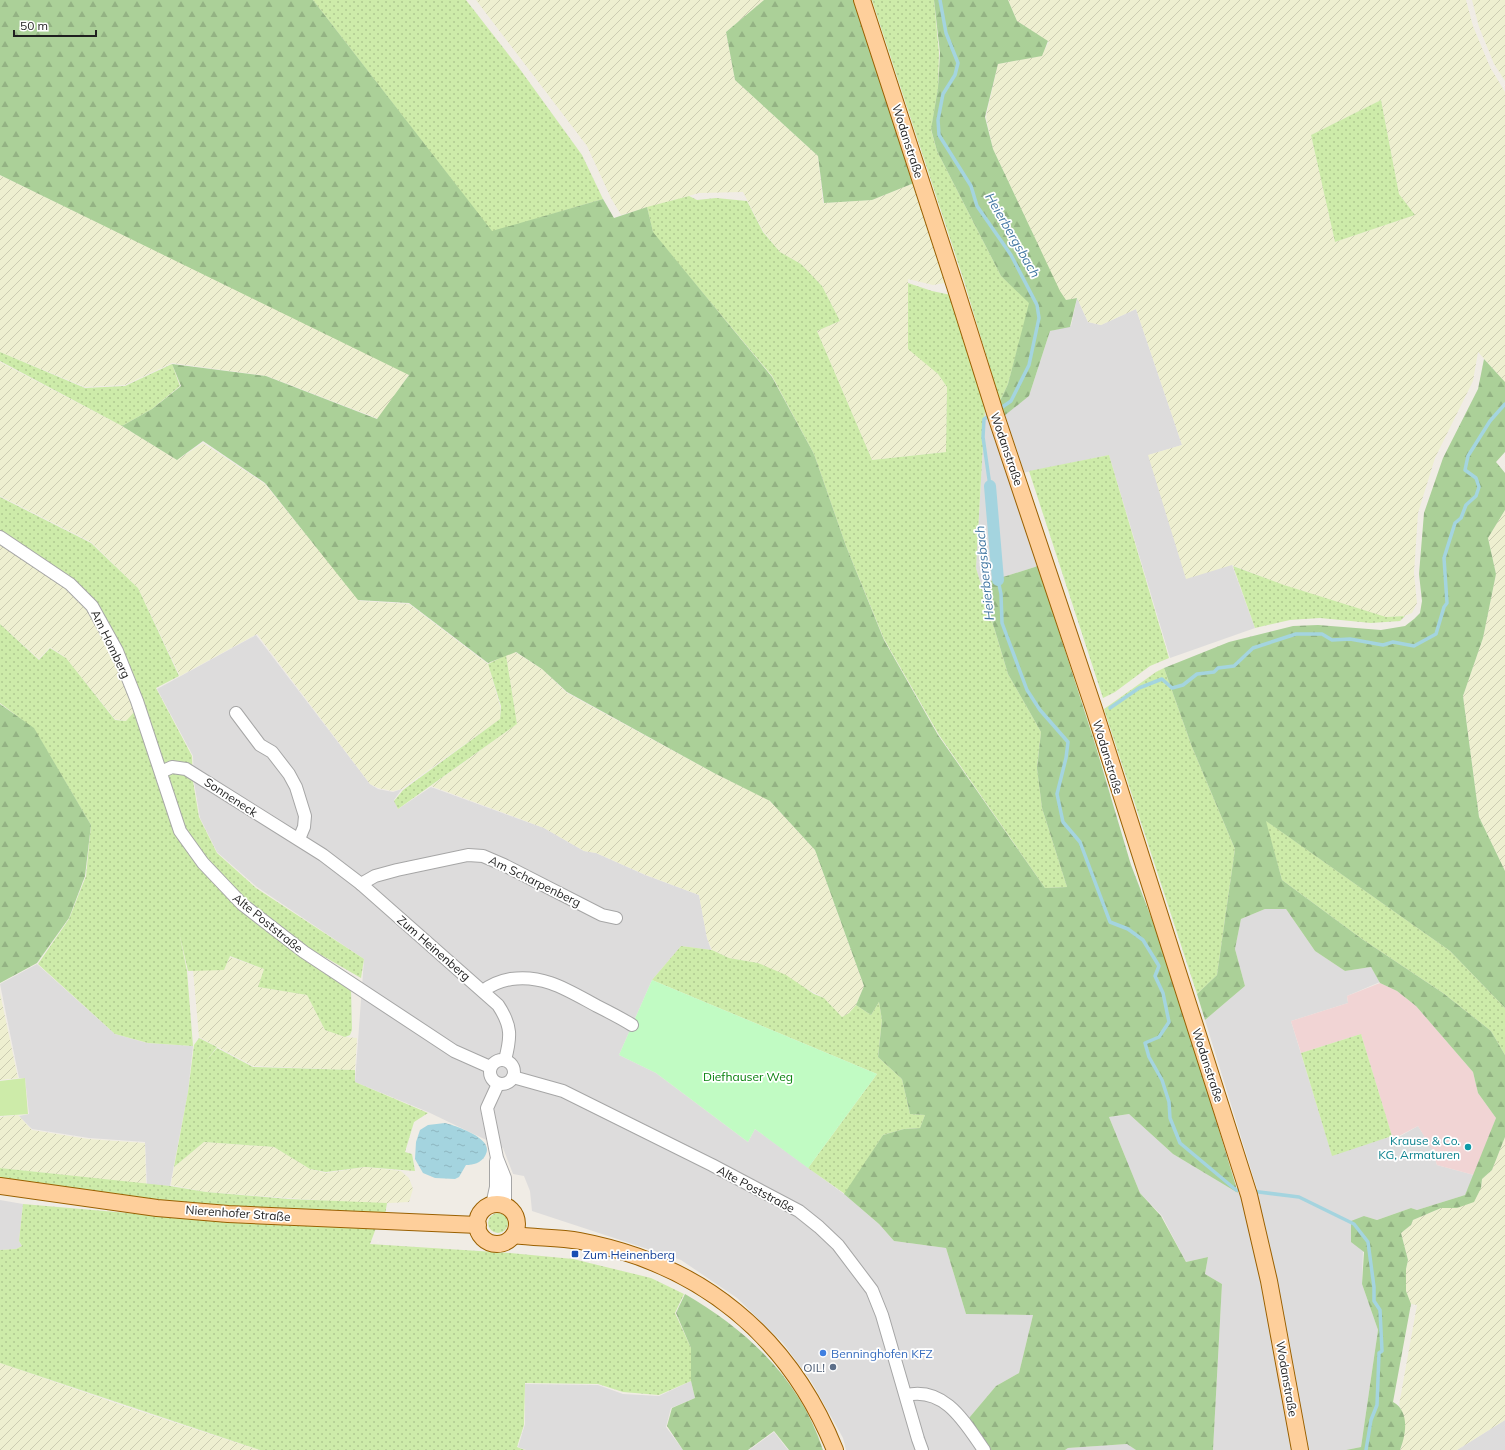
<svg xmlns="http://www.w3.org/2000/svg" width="1505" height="1450" font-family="Mulish,sans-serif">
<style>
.residential{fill:#dddcdc}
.commercial{fill:#f1d4d4}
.farmland{fill:url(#farmland-furrows);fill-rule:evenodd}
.grass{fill:url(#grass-dots)}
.forest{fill:url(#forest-firs)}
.park{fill:#c1fbc3}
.garden{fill:#cdeba9}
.water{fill:url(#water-ripples)}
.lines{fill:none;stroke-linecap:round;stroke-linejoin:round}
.stream{stroke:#a4d4df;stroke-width:3.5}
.canal{stroke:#a4d4df;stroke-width:12}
.minor-casing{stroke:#a6a6a6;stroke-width:14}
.major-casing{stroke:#9a6000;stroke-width:18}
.minor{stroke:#fff;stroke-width:12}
.major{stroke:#fecf9b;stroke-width:16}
.culture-dot{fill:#0f9aa8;stroke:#fff;stroke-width:1.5}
.transit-dot{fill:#1a4fb4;stroke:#fff;stroke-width:1.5}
.shop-dot{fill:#3f7fe0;stroke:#fff;stroke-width:1.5}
.service-dot{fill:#5c6f8a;stroke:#fff;stroke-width:1.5}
.labels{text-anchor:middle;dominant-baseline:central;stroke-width:3.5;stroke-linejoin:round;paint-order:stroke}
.street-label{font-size:12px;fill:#1f1f1f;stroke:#fff}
.park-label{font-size:12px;fill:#08810d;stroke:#fff}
.culture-label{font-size:12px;fill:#0d838f;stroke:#fff;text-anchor:end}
.transit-label{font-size:12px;fill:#164399;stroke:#fff;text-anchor:start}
.shop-label{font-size:12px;fill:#366cbe;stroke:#fff;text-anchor:start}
.service-label{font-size:12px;fill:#4e5e75;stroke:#fff;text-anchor:end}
.water-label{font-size:13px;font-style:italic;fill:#4277a2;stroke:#fff}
</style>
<defs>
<pattern id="farmland-furrows" width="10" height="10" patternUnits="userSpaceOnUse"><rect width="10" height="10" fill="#eeefd0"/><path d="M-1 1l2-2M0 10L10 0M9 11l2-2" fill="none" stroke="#ccccb2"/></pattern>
<pattern id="grass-dots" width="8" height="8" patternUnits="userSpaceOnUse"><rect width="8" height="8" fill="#cdeba9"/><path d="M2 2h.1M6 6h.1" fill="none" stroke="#b0c991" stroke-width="1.8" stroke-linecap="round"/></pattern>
<pattern id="forest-firs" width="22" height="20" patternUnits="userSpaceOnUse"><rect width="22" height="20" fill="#abd098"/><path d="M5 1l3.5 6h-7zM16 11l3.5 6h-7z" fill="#93b283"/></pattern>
<pattern id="water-ripples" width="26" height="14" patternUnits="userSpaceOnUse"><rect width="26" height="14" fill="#a4d4df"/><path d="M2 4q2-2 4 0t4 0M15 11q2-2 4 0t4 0" fill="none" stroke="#8db6bf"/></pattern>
</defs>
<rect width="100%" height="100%" fill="#f0ece5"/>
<g class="residential">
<path d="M1077,298l11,24 13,3 35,-16 46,136 -33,10 83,110 23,63 -85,30 -61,-203 -87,18 -19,-57 26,-20 21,-65 21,-5z"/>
<path d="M985,409l53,157 -57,18 -5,-16z"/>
<path d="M256,635l114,149 8,5 15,3 9,-3 -8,11 4,9 33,-22 113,41 40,23 12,2 49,22 54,20 8,43 4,12 -30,-4 -29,34 -33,75 37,18 92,69 7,-13 89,65 35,30 15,17 52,7 20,66 67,1 -14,58 -23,13 -27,32 22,32h-145l-3,-12 -32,-57 -28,-38 -46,-45 -56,-38 -149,-49 -2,-20 -6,-15 -11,-2 -10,-26 -75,-36 -73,-30 9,-123 -107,-72 -40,-35 -17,-34 -6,-36 -1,-26 -36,-67z"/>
<path d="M1265,909h21l29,42 30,20 26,-4 9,15 -33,14 1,7 -57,18 41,134 60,-19 5,2 21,-12 14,22 5,17 37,10 -9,20 -48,15 -6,-2 -34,12 -13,-4 -2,68 16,46 -17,117 -15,3h-133l9,-166 -17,-10 3,-17 -22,5 -24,-46 -22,-23 -31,-76 20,-3 44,40 65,39 19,-4 -52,-169 40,-34 -10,-37 6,-30z"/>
<path d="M37,964l78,70 32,9 46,3 -5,46 -18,94 -23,-1 -2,-43 -56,-4 -57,-9 -13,-13 10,-2 -4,-36h-6l-19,-94z"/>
<path d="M0,1200l23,4 -4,37 3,5 -6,3 -16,1z"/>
<path d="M691,1381l4,17 -24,10 -5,19 17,23h-157l-8,-3 7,-23v-40l73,1 25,9 36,2z"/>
<path d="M1505,1420v30h-48z"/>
<path d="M774,1432l14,18h-39z"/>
<path d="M1127,1444l9,6h-71l3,-2z"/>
</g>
<path class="commercial" d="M1380,983l17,8 19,15 57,66 5,21 18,25 -22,57 -37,-10 -5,-16 -14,-23 -21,11 -5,-1 -31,-102 -60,19 -10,-32 57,-18 -1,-7z"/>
<g class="farmland">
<path d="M476,0h288l-38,32 9,48 83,76 5,47 49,-3 42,-17 31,100 -12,2 -25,-6v69l30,26 9,13 -1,65 -74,8 -55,-129 23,-10 -18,-35 -21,-22 -21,-12 -17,-21 -20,-39 -44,1 -78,22 -10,-17 -24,-52z"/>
<path d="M1008,0h458l7,26 17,41 15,25v290l-27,-30 -5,29 -38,77 -17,55 -4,60 3,30 -5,10 -8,3 -19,1 -102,-32 -51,-20 -46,14 -38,-124 34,-10 -46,-136 -35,16 -13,-3 -11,-24 -11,2 -6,-8 -67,-143 -7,-32 12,-53 43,-8 8,-14 -32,-21zM1381,100l18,94 16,21 -80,27 -24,-107z"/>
<path d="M1472,0h33v81l-11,-17 -15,-37z"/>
<path d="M0,175l409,199 -30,45 -112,-43 -95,-13 -47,22 -40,2 -85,-35z"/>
<path d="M0,362l122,64 55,34 26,-17 62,41 95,117 49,3 79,60 12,42v13l-98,70 -9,2 -15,-3 -8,-4 -113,-150 -77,42 -42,-88 -47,-46 -91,-46z"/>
<path d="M1505,510v361l-26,-54 -16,-121 20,-58 13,-64 -8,-36z"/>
<path d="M0,542l68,47 21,21 24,43 23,57 -10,11 -11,-2 -50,-62 -15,-10 -11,12 -39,-35z"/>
<path d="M515,652l27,17 25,24 147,80 55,27 46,50 49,136 -8,19 -7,8 -7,4 -18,-19 -66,-35 -29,-5 -17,-8 -5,-12 -8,-43 -53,-20 -50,-22 -12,-2 -40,-23 -113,-42 86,-62 -11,-69z"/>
<path d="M230,957l34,12 -6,18 49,8 18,35 20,7 12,1 -2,32 -102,-4 -54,-29 -6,-67h31z"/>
<path d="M0,993l18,85 -18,2z"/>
<path d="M18,1115l14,15 56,9 57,4 1,41 -146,-16v-51z"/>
<path d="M1505,1137v283l-48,30h-57l2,-5 2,-29 -5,-11 18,-100 -6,-1 -5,-13v-22l2,-9 -7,-27 10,-8 2,-5 28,-12h16l24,-20 1,-9 10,-9z"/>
<path d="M204,1142l70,5 36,22 16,4 39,-6 36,4 8,7 4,11 -4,13 -38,2 -165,-12 -35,-7 3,-18z"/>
<path d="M0,1363l124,43 135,44h-259z"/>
</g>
<g class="grass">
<path d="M313,0h153l53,68 63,87 21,44 -111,33z"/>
<path d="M872,0h62l5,53 -1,35 -7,42 6,21 64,125 29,27 -22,81 -8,17 -36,-120z"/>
<path d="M1381,100l18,94 16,21 -80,27 -24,-107z"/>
<path d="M689,196l8,4 19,-2 31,3 16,31 17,20 21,12 21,22 18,35 -23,10 55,129 74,-8 1,-65 -9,-13 -30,-25v-66l24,8 19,4 34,114 -9,159 32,106 33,58 -4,35 5,41 25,79 -22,1 -106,-153 -55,-96 -38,-93 -32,-92 -42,-78 -119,-143 -6,-26z"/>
<path d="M0,352l85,36 40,-2 47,-22 8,22 -28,23 -30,17 -122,-65z"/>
<path d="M1109,455l60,203 -19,8 -35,26 -12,6 -74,-227z"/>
<path d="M0,497l91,46 47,45 41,88 -23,12 36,68 1,25 6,36 18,36 39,35 108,71 -3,19 -52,-30 -61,-47 -41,-41 -21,-32 -7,5 19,33 153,122 1,42 -2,5 -5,2 -20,-7 -18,-35 -49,-8 6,-18 -34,-13 -6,14 -36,1 -9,-39 8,39 6,75 -45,-3 -33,-9 -77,-70 31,-45 17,-43 5,-51 -57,-96 -34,-26v-79l39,36 11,-12 16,10 49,62 11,1 10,-11 -40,-105 -96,-73z"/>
<path d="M1233,566l51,19 102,32 19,-1 -5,5 -29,2 -51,-5 -30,2 -35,8z"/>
<path d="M506,655l11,69 -119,85 -4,-8 9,-11 97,-71 1,-13 -13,-42z"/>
<path d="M1164,668l28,79 43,102 -18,126 -20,19 -93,-285 52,-37z"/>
<path d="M1265,820l185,131 55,57v47l-14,-24 -48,-38 -81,-54 -80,-59z"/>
<path d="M681,946l31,4 17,8 29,5 28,12 28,19 10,4 18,19 7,-4 7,-8 15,10 8,-13 3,18 -4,37 24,22 8,35 15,1 -5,13 -16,1 -21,6 -38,59 -37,-26 69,-94 -225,-94z"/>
<path d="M1361,1034l31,102 -60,20 -31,-103z"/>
<path d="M199,1038l18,9 -11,14 11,-13 36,19 102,3v12l73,31 -14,9 -9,30 7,2 3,17 -50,-4 -39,5 -16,-3 -36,-22 -70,-5 -30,25 14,-75 6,-47z"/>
<path d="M0,1168l170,18 36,6 82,7 99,4 -2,12 -185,-9 -200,-26z"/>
<path d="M23,1204l128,11 225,13 -6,16 140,9 63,6 78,19 33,16 -9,19 16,35v33l-32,14 -36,-3 -25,-8 -73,-1 -1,42 -7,22 8,3h-265l-260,-87v-113l16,-1 6,-3 -3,-5z"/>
<circle cx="498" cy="1223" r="10"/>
</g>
<g class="forest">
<path d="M0,0h313l179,231 111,-32 11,19 33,-11 6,25 119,145 42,77 32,92 38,94 54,95 107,153 22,-1 -25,-79 -5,-40 4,-36 -33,-58 -27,-90 57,-18 58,181 35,118 27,70 23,69 57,189 -65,-39 -44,-40 -20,3 31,76 21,23 25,46 22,-5 -3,17 17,10 -9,166h-77l-9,-6 -59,4 -3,2h-74l-22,-32 27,-32 23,-13 14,-58 -67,-1 -20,-66 -52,-7 -15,-17 -35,-30 39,-59 21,-6 16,-1 5,-13 -15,-1 -8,-35 -24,-22 4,-37 -3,-18 -8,13 -15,-10 8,-19 -49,-136 -45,-49 -56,-28 -147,-81 -25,-23 -26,-17 -28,11 -79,-60 -51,-3 -93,-117 -62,-42 -26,19 -55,-34 30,-17 29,-23 -9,-22 94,12 111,43 32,-44 -409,-200z"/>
<path d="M764,0h90l60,183 -42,17 -48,3 -6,-47 -83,-76 -9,-48z"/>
<path d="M934,0h74l9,21 31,20 -6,15 -44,8 -13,53 8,32 67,142 6,9 11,-2 -7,29 -20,4 -21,65 -25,20 -4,-15 8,-17 21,-81 -28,-27 -64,-125 -6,-22 7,-41 2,-35z"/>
<path d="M1484,359l21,23v70l-9,10 9,11v37l-17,28 8,36 -13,64 -20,58 16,121 26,54v137l-55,-57 -184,-130 16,59 80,59 81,54 48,38 14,24v82l-13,33 -10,9 -1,9 -7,14 -17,6h-16l-28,12 -2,5 -10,8 7,27 -2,9v22l5,13 -18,98c17,9 13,33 7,48h-54l15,-3 17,-117 -16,-46 2,-32 -13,-10v-21l13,-5 13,4 34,-12 6,2 48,-15 31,-77 -18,-25 -5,-21 -57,-66 -19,-15 -17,-8 -9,-16 -26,4 -30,-20 -29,-42h-21l-24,10 -6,30 10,37 -40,34 -8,-26 20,-19 18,-126 -43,-102 -28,-79 65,-26 64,-16 25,-1 63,5 24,-4 9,-7 6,-6 2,-12 -3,-27 5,-61 19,-55 35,-69z"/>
<path d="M0,704l34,24 57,97 -6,51 -16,42 -32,45 -37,20z"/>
<path d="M685,1294c62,36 115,85 138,156h-34l-15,-19 -26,19h-65l-16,-24 5,-18 23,-10 -4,-17v-33l-15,-35z"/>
</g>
<path class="park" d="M652,980l225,94 -69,94 -53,-39 -7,13 -92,-69 -37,-18z"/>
<path class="garden" d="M25,1078l3,36 -28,2v-35z"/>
<path class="water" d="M445,1123c11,3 52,16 40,33 -4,7 -12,9 -19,9l-7,12 -4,2 -20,-1 -12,-5 -8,-14 1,-17 4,-12 8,-5z"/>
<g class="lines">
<g class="stream">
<path d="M940,0l6,33 12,30 -3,12 -12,19 -5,26 1,15 32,51 6,20 34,49 26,50 2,13 -10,47 -18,36 -13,9"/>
<path d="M990,486l-7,-49 1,-18 7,-4"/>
<path d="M998,580l3,14 1,29 25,67 13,20 28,32 -2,16 -9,36 6,28 17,20 30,80 18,7 15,11 16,26 -4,10 8,17 6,29 -10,15 -14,6 4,14 13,23 7,22 1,16 10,25 56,47h7"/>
<path d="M1110,708l29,-20 23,-9 10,9 11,-3 14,-11 17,-2 4,-4 16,-2 19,-18 43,-14h26l10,6 18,-1 33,6 10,-3 21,4 22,-12 8,-27 3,-4 -3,-45 11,-35 6,-5 5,-13 10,-9 3,-9 -3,-9 -11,-8 3,-14 22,-35 15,-17"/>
<path d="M1251,1191l48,6 55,27 14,18 6,45v14l6,9 2,41 -3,2 -2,52 -6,15 -5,30"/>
</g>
<path class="canal" d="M990,486l8,94"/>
<defs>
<g id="minor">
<path d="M0,537l70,47 22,22 25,45 20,50 43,130 23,32 39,41 62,48 150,99 36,16"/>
<path d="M236,713l24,32 12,7 17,22 7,13 9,29 -1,11 -5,12"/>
<path d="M161,772l11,-5 14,2 137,86 38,29 137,121c14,21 13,32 7,55"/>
<path d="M361,884l14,-8 22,-6 71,-15 15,1 21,9 98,50 14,3"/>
<path d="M483,991c9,-7 17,-10 28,-12 33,-5 58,12 86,27 12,6 24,12 35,19"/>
<circle cx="502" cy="1072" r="12"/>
<path d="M513,1077l50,14 149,74 87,46 20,16 19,18 34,45 10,25 36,124 4,11"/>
<path d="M498,1084l-11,24 10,50 8,20v28"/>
<path d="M492,1205l4,-18v-26"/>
<path d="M906,1395c39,-9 59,28 78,55"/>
</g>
<g id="major">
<path d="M862,0l93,286 41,130 98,293 155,486 20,86 31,169"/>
<path d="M0,1186l157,22 71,6 250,11"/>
<circle cx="497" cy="1224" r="20"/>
<path d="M514,1235c22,3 44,2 66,6 121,23 209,95 255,209"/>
</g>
</defs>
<use href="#minor" class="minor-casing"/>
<use href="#major" class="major-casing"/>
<use href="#minor" class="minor"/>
<use href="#major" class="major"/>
</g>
<circle class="culture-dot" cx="1468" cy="1147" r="4"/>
<rect class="transit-dot" x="571" y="1250" width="8" height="8" rx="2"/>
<circle class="shop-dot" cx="823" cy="1353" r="4"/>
<circle class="service-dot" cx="833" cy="1367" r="4"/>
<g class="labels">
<g class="street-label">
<text transform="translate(908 141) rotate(72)">Wodanstraße</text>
<text transform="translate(1007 449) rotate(71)">Wodanstraße</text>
<text transform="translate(111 644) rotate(64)">Am Homberg</text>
<text transform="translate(1108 757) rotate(73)">Wodanstraße</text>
<text transform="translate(231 797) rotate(33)">Sonneneck</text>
<text transform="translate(535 881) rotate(26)">Am Scharpenberg</text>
<text transform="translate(268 923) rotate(39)">Alte Poststraße</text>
<text transform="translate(434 948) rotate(41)">Zum Heinenberg</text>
<text transform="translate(1208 1065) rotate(72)">Wodanstraße</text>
<text transform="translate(756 1189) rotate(28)">Alte Poststraße</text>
<text transform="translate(238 1213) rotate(4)">Nierenhofer Straße</text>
<text transform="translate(1287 1379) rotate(80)">Wodanstraße</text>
</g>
<g class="park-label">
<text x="748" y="1076">Diefhauser Weg</text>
</g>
<g class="culture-label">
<text x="1460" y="1140">Krause &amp; Co.<tspan x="1460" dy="14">KG, Armaturen</tspan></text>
</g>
<g class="transit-label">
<text x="583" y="1254">Zum Heinenberg</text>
</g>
<g class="shop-label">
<text x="831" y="1353">Benninghofen KFZ</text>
</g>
<g class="service-label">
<text x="825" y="1367">OIL!</text>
</g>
<g class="water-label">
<text transform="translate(1013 235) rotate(60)">Heierbergsbach</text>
<text transform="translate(984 573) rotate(-96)">Heierbergsbach</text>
</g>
</g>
<path d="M14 30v6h82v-6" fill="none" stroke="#1f1f1f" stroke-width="2"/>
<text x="20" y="30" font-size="12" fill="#1f1f1f" stroke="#ffffff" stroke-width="3" paint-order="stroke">50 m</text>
</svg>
